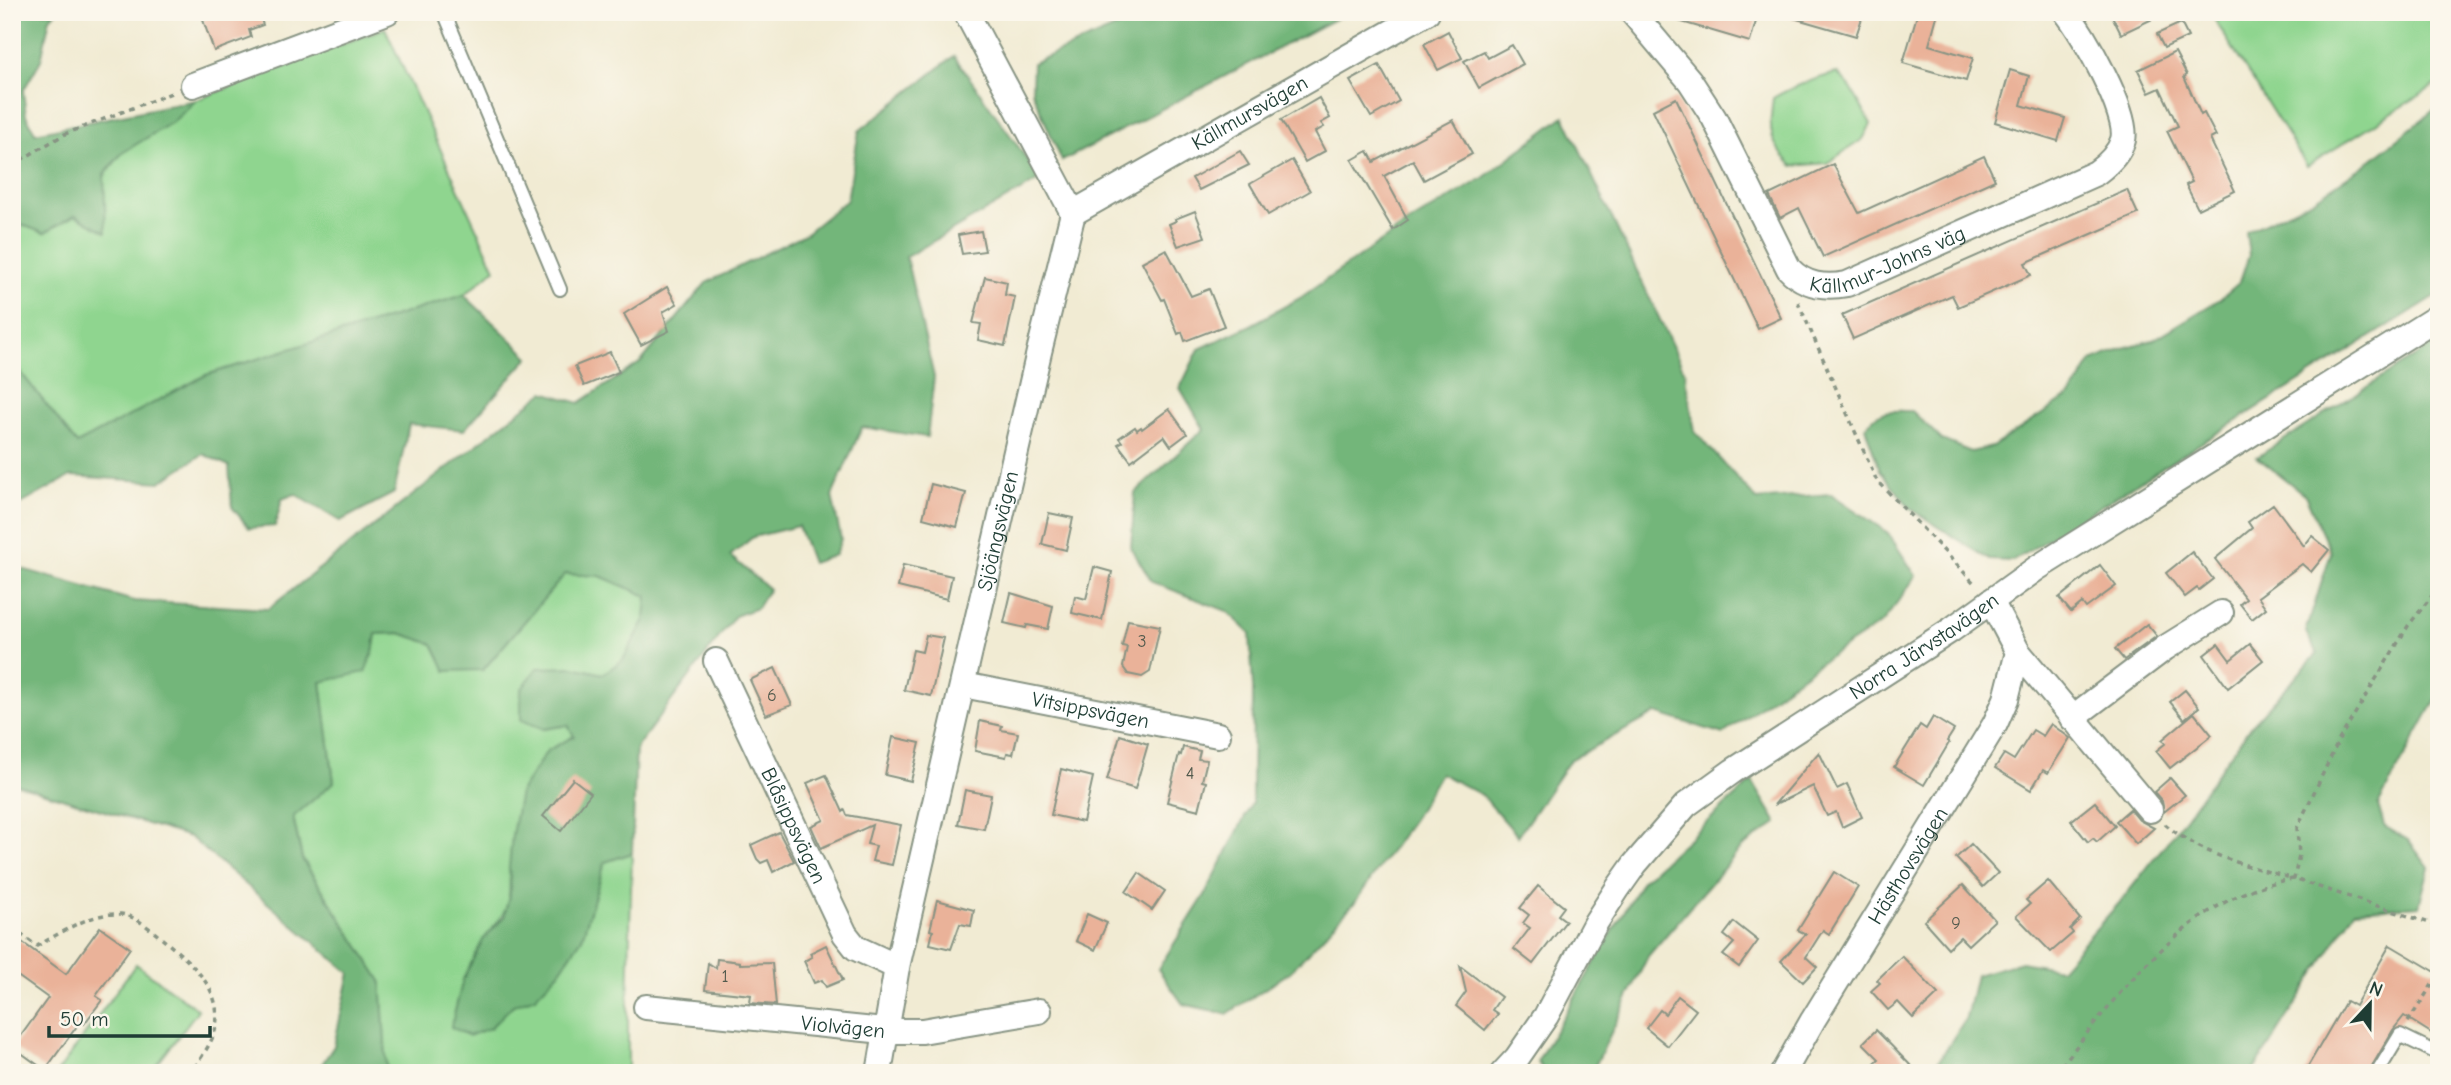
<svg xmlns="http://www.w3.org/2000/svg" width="2451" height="1085" font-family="'Comic Neue',sans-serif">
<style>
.green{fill:#8fd58f;stroke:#578962;stroke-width:2}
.forest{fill:#73b67a;stroke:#497a57;stroke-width:2}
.building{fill:#eab299}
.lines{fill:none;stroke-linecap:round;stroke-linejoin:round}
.service-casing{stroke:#889484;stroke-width:16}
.minor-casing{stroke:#889484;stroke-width:28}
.path{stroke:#889484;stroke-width:3.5;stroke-dasharray:5 5;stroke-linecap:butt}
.service{stroke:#fff;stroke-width:12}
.minor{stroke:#fff;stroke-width:24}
.labels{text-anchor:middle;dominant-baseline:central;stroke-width:5;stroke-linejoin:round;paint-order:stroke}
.number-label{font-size:18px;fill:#525a4d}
.street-label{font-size:21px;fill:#1f3d34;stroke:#fbf7ec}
</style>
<rect width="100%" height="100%" fill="#fbf7ec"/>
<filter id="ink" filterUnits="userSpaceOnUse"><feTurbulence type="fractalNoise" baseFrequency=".0143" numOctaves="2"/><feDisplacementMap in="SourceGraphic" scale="14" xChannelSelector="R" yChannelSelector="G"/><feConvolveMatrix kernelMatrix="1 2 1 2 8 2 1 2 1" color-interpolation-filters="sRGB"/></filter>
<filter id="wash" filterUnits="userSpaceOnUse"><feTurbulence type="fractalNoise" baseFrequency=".00686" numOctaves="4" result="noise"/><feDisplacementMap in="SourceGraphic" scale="28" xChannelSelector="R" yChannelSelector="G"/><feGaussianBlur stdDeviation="1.57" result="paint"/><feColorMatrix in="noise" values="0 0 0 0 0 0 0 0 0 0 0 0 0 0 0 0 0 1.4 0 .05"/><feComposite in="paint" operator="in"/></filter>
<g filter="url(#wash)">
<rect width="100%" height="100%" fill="#f1ebd3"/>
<g class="green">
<path d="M2214,12h225v71l-132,83 -96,-152z"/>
<path d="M385,28l110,241 -31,26 -258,80 -129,69 -65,-83v-132l5,-6 27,10 31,-18 47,-62 52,-32 22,-21z"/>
<path d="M1837,73l14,15 20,36 -8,15 -36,24 -34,3c-25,-24 -24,-35 -20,-68 20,-12 41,-19 64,-25z"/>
<path d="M565,574l35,2 47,20 -2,24 -22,40 -20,14 -30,-7 -29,62 25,-4 5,11 -27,15 -38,117c3,36 -2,45 -26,72l7,88 23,-23 22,-8 47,-59 23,-76 27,-9 -4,153v67h-241l-6,-92 -79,-123 -9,-42 41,-34 -13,-100 52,-29 3,-19 24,-1 33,11 50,26z"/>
<path d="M136,964l62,46 -47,63h-94z"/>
</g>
<g class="forest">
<path d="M12,12h44l-6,6 -9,42 -18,31 3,24 9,18 161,-33 -22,21 -52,32 -18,21 2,58 -31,-17 -31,18 -27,-10 -5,6z"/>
<path d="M1152,12h196l-286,149 -30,-70 1,-28z"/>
<path d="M954,56l87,123 -135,78 28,120 -7,60 -65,-10 -30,69 9,43 -6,16 -23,8 -14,-37 -45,11 -23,19 39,33 -12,19 -22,8 -99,132 -4,105 -27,9 -23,76 -23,34 -24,25 -22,8 -23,23 -21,8 -18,-9 12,-48 20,-39 21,-23 7,-29 -2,-20 3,-33 8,-43 27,-41 27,-15 -6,-11 -24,4 -23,-9v-30l16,-22 36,-1 30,7 20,-14 22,-40 2,-24 -47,-20 -35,-2 -82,96 -37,1 -13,-27 -33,-11 -24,1 -3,19 -8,19 -44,10 13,100 -41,35 9,42 79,122 6,92h-71l18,-27 16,-73 -160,-136 -178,-54v-217l122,35 134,8 276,-217 35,11 62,-41 65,-79 99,-49 42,-34 12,-69z"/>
<path d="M2439,106v188l-426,267 -23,-1 -79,-51 -31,-39 -15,-43c16,-19 23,-16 47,-16l30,29 29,12 21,-5 79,-52 21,-34 31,-13 30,-8 67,-41 20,-17 9,-27 -3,-23 65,-31 54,-36z"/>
<path d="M1564,116l121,257 10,59 62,68 74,-6 57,39 28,43 -33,46 -65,42 -95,70 -67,-21 -86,47 -52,76 -36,-41 -42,-22 -25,43 -60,86 -65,70 -63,42 -44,-10 -25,-35 47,-74 47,-92 1,-115 -3,-55 -23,-22 -75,-29 -21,-34 4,-55 69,-64 -24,-41 19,-39 52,-24 49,-27 102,-71 81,-49z"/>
<path d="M464,295l65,62 -65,73 -55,-6 -15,69 -54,28 -45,-27 -13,5 -7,27 -26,2 -17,-21 -3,-41 -26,-12 -43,28 -89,-6 -59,33v-148l65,83 129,-69z"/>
<path d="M2439,341v353l-61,111 6,21 24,14 21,28 -10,38 -64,4 -103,163h-321l35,-55 10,-43 45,-13 39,7 61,-68 54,-69 76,-106 66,-72 -11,-22 25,-80 -26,-57 -48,-38z"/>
<path d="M1752,781l25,42 -35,24 -94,109 -53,110 7,7h-56l-9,-11 105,-181z"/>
</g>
<g id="blocks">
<g class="building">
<path d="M224,12h34l5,13 -14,5 2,7 -37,14 -11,-31z"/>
<path d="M1666,12h70l21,6 -7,24 -85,-25z"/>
<path d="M1791,12h73l-8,24 -66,-19z"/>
<path d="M1918,12l19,4 -8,29 44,13 -7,23 -63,-18z"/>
<path d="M2110,12h57l-46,22z"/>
<path d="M2181,23l7,14 -24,11 -7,-14z"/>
<path d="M1448,31l14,27 -24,12 -14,-26z"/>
<path d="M1512,45l11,19 -44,24 -15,-27 20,-10 4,7z"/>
<path d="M2175,52l12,23 -3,2 17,38 3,-2 12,23 -6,3 25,52 -37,18 -12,-24 6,-3 -25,-51 11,-5 -18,-38 -11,5 -11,-23z"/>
<path d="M1379,65l20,36 -28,16 -21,-36z"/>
<path d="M2010,70l19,6 -8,29 44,13 -7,23 -63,-19z"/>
<path d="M1319,98l11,20 -9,5 3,4 -9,5 10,19 -20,11 -24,-42z"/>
<path d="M1676,98l105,220 -23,11 -105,-219z"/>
<path d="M1453,120l19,34 -48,26 -11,-20 -29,16 24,44 -15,10 -41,-70 16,-9 6,11z"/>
<path d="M1240,151l9,14 -50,25 -7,-12z"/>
<path d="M1984,156l11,24 -172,77 -24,-49 -19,10 -11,-23 64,-31 26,49z"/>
<path d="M1292,160l18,31 -42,24 -18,-31z"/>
<path d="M2127,190l11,24 -113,49 6,12 -73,32 -6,-12 -99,44 -11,-24z"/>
<path d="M1195,211l10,26 -27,9 -9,-22 7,-3 -1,-2z"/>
<path d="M981,231l4,20 -23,3 -4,-19z"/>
<path d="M1166,249l25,47 18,-7 15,37 -39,15 -3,-9 -4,2 -14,-35 -2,1 -20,-38z"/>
<path d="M985,277l22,5 -2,13 10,2 -10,49 -27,-6 3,-16 -8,-1z"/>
<path d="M667,287l10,17 -14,8 6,19 -28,14 -17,-31z"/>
<path d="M610,352l9,20 -35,14 -9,-20z"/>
<path d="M1169,409l18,25 -16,12 -7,-10 -33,25 -13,-17 4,-2 -3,-4 16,-11 2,3 4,-3 1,2z"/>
<path d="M931,484l35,9 -9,34 -34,-9z"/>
<path d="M2273,504l31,42 8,-10 17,14 -18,22 -9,-8 -44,33 8,11 -14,11 -12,-15 6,-5 -31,-40 37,-31 -4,-6z"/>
<path d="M1049,513l24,5 -7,32 -24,-6z"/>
<path d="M2192,552l21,27 -14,11 -2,-2 -12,9 -19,-24z"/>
<path d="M903,565l49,11 -5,23 -49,-12z"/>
<path d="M2100,565l16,21 -30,22 -4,-5 -11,9 -12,-14z"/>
<path d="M1094,567l18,5 -10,48 -30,-7 3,-17 11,3z"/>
<path d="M1011,593l42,13 -5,23 -21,-4 -1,3 -22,-5z"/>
<path d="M1128,620l32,6 -10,46 -8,5 -14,-3 -5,-7 4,-20 -5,-1z"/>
<path d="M2147,624l10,12 -33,24 -9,-11z"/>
<path d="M926,635l18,3 -13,58 -27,-6 9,-40 9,2z"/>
<path d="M2218,644l12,16 20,-16 13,16 -35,28 -24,-33z"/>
<path d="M775,668l17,37 -26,10 -16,-35z"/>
<path d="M2185,690l14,17 -15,12 -14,-17z"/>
<path d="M2194,713l18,22 -42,33 -14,-17 10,-8 -4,-3z"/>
<path d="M1933,717l21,13 -7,11 2,2 -25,42 -30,-18 26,-42 6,4z"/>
<path d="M980,721l22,5 -1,4 17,3 -5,21 -6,-1 -1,4 -31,-6z"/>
<path d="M2051,724l19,14 -22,35 -5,-3 -12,20 -36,-22 9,-14 10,6 19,-30 10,6z"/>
<path d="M1120,735l28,9 -13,45 -28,-9z"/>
<path d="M893,737l27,6 -9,38 -26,-6z"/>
<path d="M1183,747l17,4 -2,8 9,1 -5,21 4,1 -7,28 -32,-8 12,-48 2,1z"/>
<path d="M1819,752l18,37 10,-5 15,33 -20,10 -6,-15 -9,4 -14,-30 -39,19z"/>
<path d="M1061,769l32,8 -10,45 -32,-7z"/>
<path d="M826,775l17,37 2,-2 2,5 54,10 -9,40 -20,-4 4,-15 -9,-2 5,-19 -51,23 -10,-22 13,-6 -17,-37z"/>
<path d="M2170,778l15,17 -21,17 -2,-11 -8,-9z"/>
<path d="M573,779l18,14 -30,38 -18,-15z"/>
<path d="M965,790l26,5 -7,34 -26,-5z"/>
<path d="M2095,802l20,24 -18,16 -4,-4 -5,4 -17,-21z"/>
<path d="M2130,809l9,11 15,8 -18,16 -20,-23z"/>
<path d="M779,832l15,29 -21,11 -5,-12 -7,3 -4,-4 -6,-14z"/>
<path d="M1971,844l27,29 -15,14 -27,-29z"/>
<path d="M1834,872l24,15 -29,47 -6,-4 -17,27 11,10 -14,15 -22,-21 25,-27 -8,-4z"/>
<path d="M1139,873l26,18 -13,19 -26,-18z"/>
<path d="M2048,881l32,38 -10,10 3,4 -22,19 -35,-36 14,-12 -4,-4z"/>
<path d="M1963,885l32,35 -27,25 -8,-8 -12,11 -24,-27z"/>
<path d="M1538,886l26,21 -6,8 8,6 -33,43 -19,-15 16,-21 -7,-5 6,-8 -9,-7z"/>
<path d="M937,900l37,10 -3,16 -11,-2 -9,25 -21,-5 3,-13 -3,-1z"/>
<path d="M1087,914l20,9 -12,27 -19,-9z"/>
<path d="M1734,922l24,19 -19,26 -16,-12 11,-12 -10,-8z"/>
<path d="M100,927l30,21 -34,48 6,4 -18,24 -4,-2 -35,48 -32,-23 35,-49 -36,-26v-37l54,39z"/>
<path d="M826,945l17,35 -17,7 -4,-7 -8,3 -10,-22 8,-4 -2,-4z"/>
<path d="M2390,945l49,29v64l-35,-22 -11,14 -25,43h-64l42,-72 9,5z"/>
<path d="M1902,956l36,38 -25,24 -15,-16 -10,8 -17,-19 9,-8 -3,-3z"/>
<path d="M717,959l23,3v2l32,-1 4,42 -26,-2 1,-8 -46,-5 3,-27 8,5z"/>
<path d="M1460,966l41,31 -9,13 6,4 -13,16 -29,-24 10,-14z"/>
<path d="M1678,996l18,14 -28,36 -22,-18 14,-18 5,4z"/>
<path d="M1876,1030l42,43h-54l15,-14 -16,-16z"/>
</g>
</g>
</g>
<g filter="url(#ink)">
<use href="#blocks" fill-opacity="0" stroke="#889484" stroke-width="2"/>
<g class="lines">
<defs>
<g id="service">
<path d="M444,12l116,277"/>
<path d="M2377,1073l23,-38 39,19"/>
</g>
<g id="minor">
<path id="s1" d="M1632,12l58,69 24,37 75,151c16,17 36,19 58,15l249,-111c11,-8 23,-19 27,-33 7,-25 -40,-107 -57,-128"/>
<path d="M193,85l194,-73"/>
<path id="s2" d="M1073,213l354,-201"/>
<path d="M2018,652l132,158"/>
<path id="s3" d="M716,661l129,273 11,14 41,19"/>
<path id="s4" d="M963,685l255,50"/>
<path d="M2072,718l93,-70 56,-35"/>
<path id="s5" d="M646,1007l238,24h38l117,-20"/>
<path id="s6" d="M879,1073l18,-106 142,-615 34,-139 -107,-201"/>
<path id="s7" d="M1503,1073l14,-15 29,-42 50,-94 22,-34 17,-24 51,-59 47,-34 218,-141 86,-62 402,-252"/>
<path id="s8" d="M1783,1073l30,-53 182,-296 11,-25 12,-47 -27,-51"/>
</g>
</defs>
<use href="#service" class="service-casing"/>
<use href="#minor" class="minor-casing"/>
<g class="path">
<path d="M12,165l53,-31 109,-42"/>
<path d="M1798,302l78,177 99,105"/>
<path d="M2165,824c37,32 84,42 129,55l5,-24 -2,-27 42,-88 69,-114 31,-39"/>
<path d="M12,928l25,18c26,-14 53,-34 84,-32 16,2 34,19 45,28 27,22 59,50 49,89 -4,14 -16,29 -24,42"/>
<path d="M2408,1022l31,-48"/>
<path d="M2056,1073c60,-77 135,-181 238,-194l145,47"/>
</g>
<use href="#service" class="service"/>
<use href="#minor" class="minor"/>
</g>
</g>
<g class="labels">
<g class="number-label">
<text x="1142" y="641">3</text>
<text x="772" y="695">6</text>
<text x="1190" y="773">4</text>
<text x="1956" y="923">9</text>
<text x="725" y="976">1</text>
</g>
<g class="street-label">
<text stroke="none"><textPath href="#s2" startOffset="203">Källmursvägen</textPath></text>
<text stroke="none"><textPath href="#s1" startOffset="411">Källmur-Johns väg</textPath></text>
<text stroke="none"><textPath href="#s6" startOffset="555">Sjöängsvägen</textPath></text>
<text stroke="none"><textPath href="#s7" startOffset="612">Norra Järvstavägen</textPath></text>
<text stroke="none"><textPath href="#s4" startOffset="130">Vitsippsvägen</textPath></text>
<text stroke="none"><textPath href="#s3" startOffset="182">Blåsippsvägen</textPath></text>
<text stroke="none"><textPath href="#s8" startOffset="242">Hästhovsvägen</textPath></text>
<text stroke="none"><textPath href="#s5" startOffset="198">Violvägen</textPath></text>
</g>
</g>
<rect width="2451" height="1085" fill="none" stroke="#fbf7ec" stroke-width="42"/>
<g transform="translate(2370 1004) rotate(22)" stroke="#fbf7ec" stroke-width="5" paint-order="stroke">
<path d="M0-5L12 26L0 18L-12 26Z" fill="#1f3d34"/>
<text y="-10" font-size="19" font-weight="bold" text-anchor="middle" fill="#1f3d34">N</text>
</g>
<path d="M49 1026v10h161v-10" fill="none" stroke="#1f3d34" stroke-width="3.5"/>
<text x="60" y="1026" font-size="21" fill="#1f3d34" stroke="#fbf7ec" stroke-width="5" paint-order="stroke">50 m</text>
</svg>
